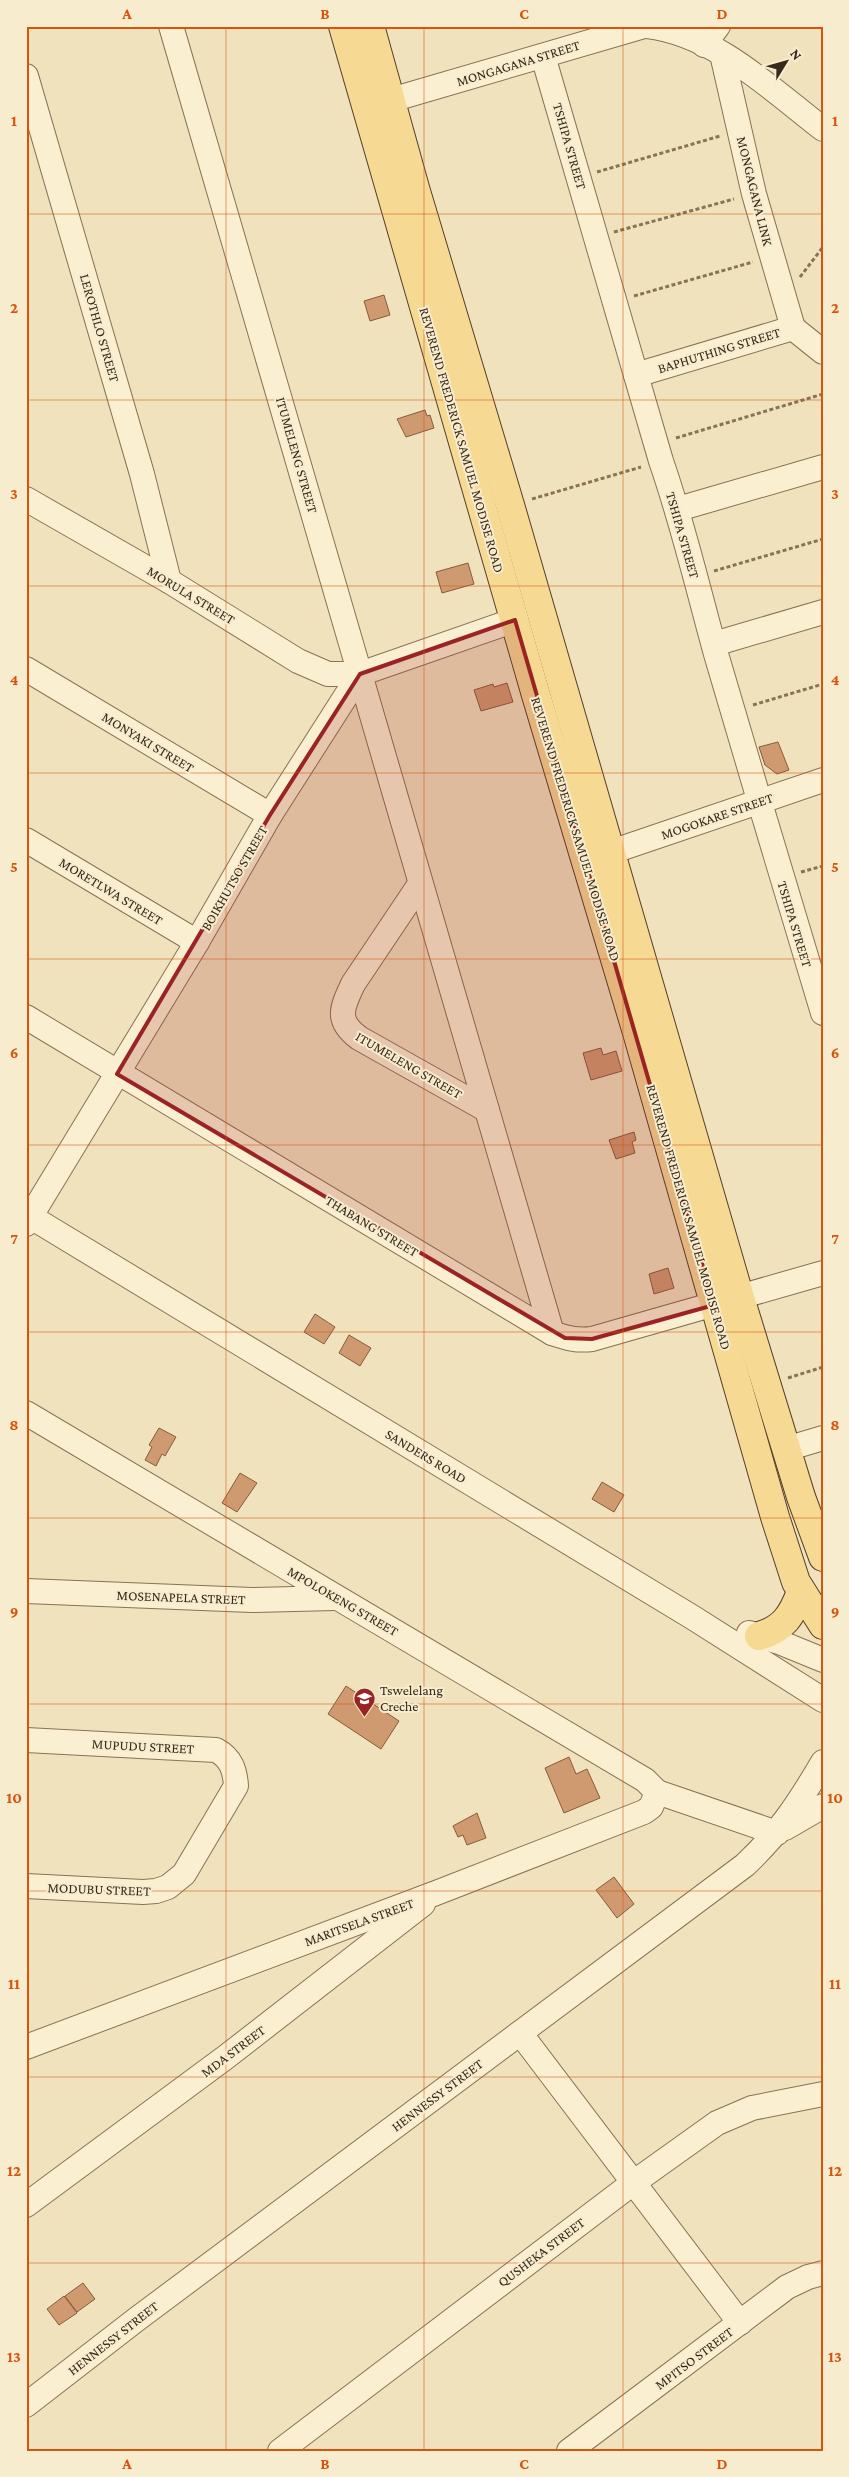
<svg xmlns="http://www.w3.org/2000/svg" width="849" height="2477" font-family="'Crimson Pro',serif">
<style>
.building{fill:#d09a71;stroke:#895b3a}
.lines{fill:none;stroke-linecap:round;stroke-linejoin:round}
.minor-casing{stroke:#897255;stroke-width:26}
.major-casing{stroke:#563f2a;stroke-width:30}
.path{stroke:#897255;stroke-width:3;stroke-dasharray:4 2.5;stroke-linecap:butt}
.minor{stroke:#faefd1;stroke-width:24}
.major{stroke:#f6d992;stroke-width:28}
.marked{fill:#9a2423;fill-opacity:0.2;stroke:#9a2423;stroke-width:4;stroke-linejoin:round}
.grid{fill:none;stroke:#d6540e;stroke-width:1;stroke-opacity:0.55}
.labels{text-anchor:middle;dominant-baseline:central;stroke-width:4;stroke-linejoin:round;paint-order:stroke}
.street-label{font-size:14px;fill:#37291b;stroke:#f7eccd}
.poi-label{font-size:14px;fill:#37291b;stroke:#f7eccd;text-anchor:start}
.neatline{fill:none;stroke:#d6540e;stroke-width:2}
.grid-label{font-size:16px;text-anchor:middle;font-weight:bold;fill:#d6540e}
</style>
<rect width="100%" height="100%" fill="#f0e2bd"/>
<g class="building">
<path d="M384,295l6,20 -20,6 -6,-20z"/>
<path d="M425,410l2,6 3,-1 4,13 -28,9 -9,-18z"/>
<path d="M468,563l6,21 -32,9 -6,-21z"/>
<path d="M507,683l6,19 -32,9 -7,-21 19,-6 1,3z"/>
<path d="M778,742l11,28 -12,4 -12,-9 -6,-18z"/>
<path d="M601,1048l2,7 13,-4 6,20 -31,9 -8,-27z"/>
<path d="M634,1132l2,8 -4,2 3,11 -19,6 -7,-19z"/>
<path d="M668,1268l6,20 -20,6 -5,-20z"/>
<path d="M315,1314l20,13 -11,17 -20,-12z"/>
<path d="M349,1335l22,13 -11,18 -21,-13z"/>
<path d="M159,1428l17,9 -11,19 -3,-2 -6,12 -11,-6 7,-13 -3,-2z"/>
<path d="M240,1473l17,10 -20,29 -15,-9z"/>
<path d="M602,1482l22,13 -10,17 -22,-13z"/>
<path d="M346,1686l53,35 -18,28 -53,-35z"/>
<path d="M569,1757l7,17 11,-5 13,29 -36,15 -19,-45z"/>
<path d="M477,1813l9,25 -19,7 -4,-10 -5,2 -5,-11z"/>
<path d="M614,1877l20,27 -17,14 -21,-28z"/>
<path d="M83,2283l12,16 -18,13 -12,-16z"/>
<path d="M64,2296l13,17 -18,12 -12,-16z"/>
</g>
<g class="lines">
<defs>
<g id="minor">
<path d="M171,26l381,1307"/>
<path d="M647,26c68,8 124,63 176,103"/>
<path d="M704,45l14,-19"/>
<path d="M722,54l32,140 39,134"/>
<path d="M543,56l118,405c22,63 37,128 55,193 35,120 71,239 107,359"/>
<path d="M26,76l116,398 27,107"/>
<path d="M391,100l253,-74"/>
<path d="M793,328l30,24"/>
<path d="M636,375l157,-47"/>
<path d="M26,499l143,82 129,80 30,13h32l155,-54"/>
<path d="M678,509l145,-42"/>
<path d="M714,644l109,-32"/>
<path d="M26,669l244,146"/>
<path d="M26,840l171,102"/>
<path d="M611,852l212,-72"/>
<path d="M420,884l-67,100c-11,24 -18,36 6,54l128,72"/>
<path d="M26,1017l526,316c14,5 25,8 40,6l231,-66"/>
<path d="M26,1214l666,403 131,83"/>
<path d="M26,1224l171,-282 73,-127 90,-141"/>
<path d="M26,1413l619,367 12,12"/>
<path d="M786,1449l37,-11"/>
<path d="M26,1591l226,9 83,-2"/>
<path d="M749,1633l30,9 44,18"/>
<path d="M26,1740l190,10c15,8 19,20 20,36l-52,88 -16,13 -12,4 -13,1 -117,-6"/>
<path d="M657,1792l120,41"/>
<path d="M785,1828l38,-22"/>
<path d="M520,2033l220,290"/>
<path d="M26,2047l410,-154 208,-81 7,-5 6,-15"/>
<path d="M26,2205l200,-148 197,-153"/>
<path d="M26,2405l111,-86 608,-454c35,-33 54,-62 78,-103"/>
<path d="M280,2451l353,-268 84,-60 35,-15 71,-14"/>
<path d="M569,2451l218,-164 21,-10 15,-4"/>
</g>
<g id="major">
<path d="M343,26l193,669 102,341 137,481 21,65 27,43"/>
<path d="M370,26l45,162 95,317 230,793 61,199 22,60"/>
<path d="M759,1636c25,-7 33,-21 42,-44"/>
</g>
</defs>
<use href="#minor" class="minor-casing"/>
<use href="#major" class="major-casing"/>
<g class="path">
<path d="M597,172l123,-36"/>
<path d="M614,232l120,-33"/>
<path d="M800,277l23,-30"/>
<path d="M634,296l119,-34"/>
<path d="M676,438l147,-44"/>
<path d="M532,499l109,-32"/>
<path d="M714,571l109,-32"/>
<path d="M753,705l70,-21"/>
<path d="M801,872l22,-6"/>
<path d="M788,1378l35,-11"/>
</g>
<use href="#minor" class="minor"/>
<use href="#major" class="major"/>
</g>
<path class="marked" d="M515,620l199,685 -122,34 -27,-1 -448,-264 153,-259 90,-141z"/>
<path class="grid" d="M226,26v2425M424,26v2425M623,26v2425M26,214h797M26,400h797M26,586h797M26,773h797M26,959h797M26,1145h797M26,1332h797M26,1518h797M26,1704h797M26,1891h797M26,2077h797M26,2263h797"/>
<defs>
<symbol id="school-pin" viewBox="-11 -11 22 30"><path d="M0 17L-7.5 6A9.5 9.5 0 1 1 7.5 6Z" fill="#9a2423" stroke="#f7eccd"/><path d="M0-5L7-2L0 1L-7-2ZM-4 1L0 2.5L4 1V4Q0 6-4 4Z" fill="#fff"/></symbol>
</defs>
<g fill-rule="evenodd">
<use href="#school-pin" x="352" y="1686" width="25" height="34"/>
</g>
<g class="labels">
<g class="street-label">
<text transform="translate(518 63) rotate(-17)">MONGAGANA STREET</text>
<text transform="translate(570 146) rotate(74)">TSHIPA STREET</text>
<text transform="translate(755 191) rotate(76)">MONGAGANA LINK</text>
<text transform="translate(100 328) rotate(74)">LEROTHLO STREET</text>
<text transform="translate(719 350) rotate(-17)">BAPHUTHING STREET</text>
<text transform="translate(462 440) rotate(74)">REVEREND FREDERICK SAMUEL MODISE ROAD</text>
<text transform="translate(297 455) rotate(74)">ITUMELENG STREET</text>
<text transform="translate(683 535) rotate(74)">TSHIPA STREET</text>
<text transform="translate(191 595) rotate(31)">MORULA STREET</text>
<text transform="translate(148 742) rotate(31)">MONYAKI STREET</text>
<text transform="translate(717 816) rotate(-19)">MOGOKARE STREET</text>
<text transform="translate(576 829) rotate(73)">REVEREND FREDERICK SAMUEL MODISE ROAD</text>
<text transform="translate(234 878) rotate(-60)">BOIKHUTSO STREET</text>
<text transform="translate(111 891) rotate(31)">MORETLWA STREET</text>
<text transform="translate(795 924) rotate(73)">TSHIPA STREET</text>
<text transform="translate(409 1065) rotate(30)">ITUMELENG STREET</text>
<text transform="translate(689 1217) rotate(74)">REVEREND FREDERICK SAMUEL MODISE ROAD</text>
<text transform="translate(372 1226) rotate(31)">THABANG STREET</text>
<text transform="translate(426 1456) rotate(31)">SANDERS ROAD</text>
<text transform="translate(181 1597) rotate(2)">MOSENAPELA STREET</text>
<text transform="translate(343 1601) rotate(30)">MPOLOKENG STREET</text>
<text transform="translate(143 1746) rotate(3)">MUPUDU STREET</text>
<text transform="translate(99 1889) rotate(2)">MODUBU STREET</text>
<text transform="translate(359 1922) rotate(-20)">MARITSELA STREET</text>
<text transform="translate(233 2051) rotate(-37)">MDA STREET</text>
<text transform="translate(437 2095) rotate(-37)">HENNESSY STREET</text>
<text transform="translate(541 2252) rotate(-37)">QUSHEKA STREET</text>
<text transform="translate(113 2338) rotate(-38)">HENNESSY STREET</text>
<text transform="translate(694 2358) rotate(-37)">MPITSO STREET</text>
</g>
<g class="poi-label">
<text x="380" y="1690">Tswelelang<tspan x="380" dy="16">Creche</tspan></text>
</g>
</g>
<rect width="849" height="2477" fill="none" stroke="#f7eccd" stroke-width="55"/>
<g transform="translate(786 62) rotate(53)" stroke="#f7eccd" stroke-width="4" paint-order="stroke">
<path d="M0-4L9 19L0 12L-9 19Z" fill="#37291b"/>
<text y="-8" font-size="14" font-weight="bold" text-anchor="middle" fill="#37291b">N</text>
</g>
<rect x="28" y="28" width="794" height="2422" class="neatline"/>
<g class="grid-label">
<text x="127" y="19">A</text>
<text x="325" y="19">B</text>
<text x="524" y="19">C</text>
<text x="722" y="19">D</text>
<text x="14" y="126">1</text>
<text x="835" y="126">1</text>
<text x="14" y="313">2</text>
<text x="835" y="313">2</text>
<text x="14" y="499">3</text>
<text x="835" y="499">3</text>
<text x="14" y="685">4</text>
<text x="835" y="685">4</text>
<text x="14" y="872">5</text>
<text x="835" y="872">5</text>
<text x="14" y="1058">6</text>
<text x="835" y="1058">6</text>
<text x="14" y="1244">7</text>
<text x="835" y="1244">7</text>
<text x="14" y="1430">8</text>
<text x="835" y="1430">8</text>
<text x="14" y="1617">9</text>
<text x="835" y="1617">9</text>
<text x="14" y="1803">10</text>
<text x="835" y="1803">10</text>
<text x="14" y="1989">11</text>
<text x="835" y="1989">11</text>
<text x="14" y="2176">12</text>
<text x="835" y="2176">12</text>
<text x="14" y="2362">13</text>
<text x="835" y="2362">13</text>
<text x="127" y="2469">A</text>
<text x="325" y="2469">B</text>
<text x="524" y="2469">C</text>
<text x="722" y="2469">D</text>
</g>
</svg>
